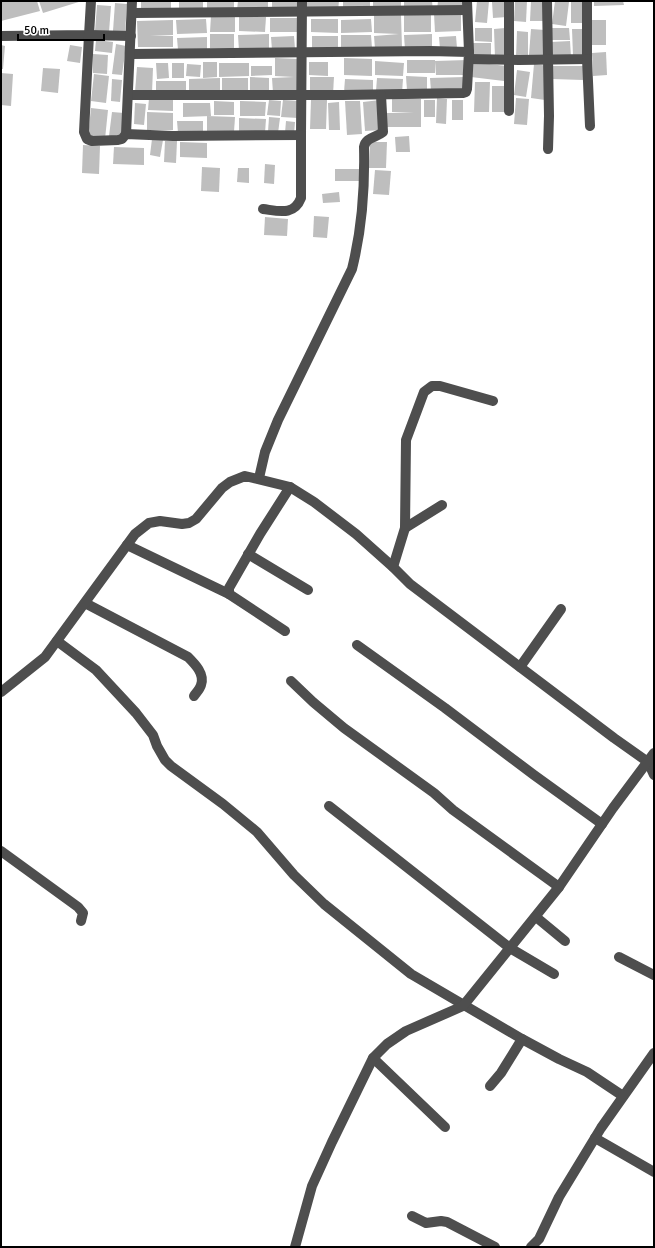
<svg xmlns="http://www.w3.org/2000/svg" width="655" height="1248" font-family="Signika,sans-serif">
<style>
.building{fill:#bebebe}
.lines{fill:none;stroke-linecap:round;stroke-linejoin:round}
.minor{stroke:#4e4e4e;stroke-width:10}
</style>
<rect width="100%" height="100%" fill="#fff"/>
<g class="building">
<path d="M1,1h36l3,10 -39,10z"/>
<path d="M39,1h43l-39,12z"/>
<path d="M141,1h30v7l-30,1z"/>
<path d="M179,1h24v8l-24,1z"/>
<path d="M207,1h27v8l-27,-1z"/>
<path d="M238,1h30v11l-31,-2z"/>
<path d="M272,1h26v7l-26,-1z"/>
<path d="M307,1h32l-1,10 -32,-2z"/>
<path d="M343,1h27v8l-27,-1z"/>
<path d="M373,1h28v9l-28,-1z"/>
<path d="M404,1h28l1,10h-29z"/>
<path d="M438,1h28v9h-29z"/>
<path d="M477,1h12l-2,22 -12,-1z"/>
<path d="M515,1h12l-1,21 -12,-1z"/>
<path d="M531,1h13l-1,20h-13z"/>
<path d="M555,1l14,1 -3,24 -14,-2z"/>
<rect x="571" y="1" width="12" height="22"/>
<path d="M594,1h29l1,4 -30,1z"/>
<path d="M492,2h14l1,15 -14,1z"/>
<path d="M115,3l12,1 -2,28 -12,-1z"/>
<path d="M97,5l14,1 -2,26 -14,-1z"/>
<path d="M404,13l27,1v18h-27z"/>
<path d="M374,14l27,1 1,33 -27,1 -1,-13 25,-2 -25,-1z"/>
<path d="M434,14h27v17l-26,1z"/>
<path d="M211,16l24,1v15h-25z"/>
<path d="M239,16l27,1 -1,15 -26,-1z"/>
<path d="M270,18h30l-1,14h-29z"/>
<path d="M206,19l1,14 -30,1 -1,-14z"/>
<path d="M311,19h27v14l-27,-1z"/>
<path d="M371,19l1,13 -31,1v-13z"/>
<path d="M173,20v15l-23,1h23v11h-35l-1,-26z"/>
<rect x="592" y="20" width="14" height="25"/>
<path d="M475,28h17v14l-17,-1z"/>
<path d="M505,28l1,29 -11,1 -1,-29z"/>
<path d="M552,28h17l1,12h-18z"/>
<path d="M531,29l14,1 -2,26 -14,-1z"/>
<path d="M572,29h13l1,26 -13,1z"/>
<path d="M517,31l11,1v25h-12z"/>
<rect x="210" y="34" width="24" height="14"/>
<path d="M269,34v16l-30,1 -1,-16z"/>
<path d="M432,34v15l-27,1 -1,-15z"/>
<path d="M341,35h30l1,13 -31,1z"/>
<path d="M294,36l1,13 -23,1 -1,-13z"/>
<rect x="312" y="36" width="26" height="13"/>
<path d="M456,36l1,12 -17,1 -1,-12z"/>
<path d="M207,37v12l-29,1 -1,-12z"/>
<path d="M96,40l17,2 -1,11 -17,-2z"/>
<path d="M570,41l1,16h-19l-1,-15z"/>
<rect x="472" y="43" width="19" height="15"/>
<path d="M116,44l10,2 -4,29 -10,-1z"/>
<path d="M1,45l4,1 -2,23h-2z"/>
<path d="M70,45l12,2 -2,16 -13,-2z"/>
<path d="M606,52l1,23 -14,1 -1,-23z"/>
<path d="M93,54l15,1 -1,19 -14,-1z"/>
<path d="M275,58l24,1 -1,33 -25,1 -1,-15 22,-1 -19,-1z"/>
<path d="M344,58l28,1v17l-28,-1z"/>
<rect x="407" y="60" width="28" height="13"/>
<path d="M467,60l1,15h-32l-1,-14z"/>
<path d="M375,61l29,2 -1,13 -28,-1z"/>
<path d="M203,62h14v15l-14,1z"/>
<path d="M309,62h19v14l-19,-1z"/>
<path d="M472,62l34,4 -2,15 -33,-4z"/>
<path d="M156,63h12l1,15 -12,1z"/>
<rect x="172" y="63" width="12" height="15"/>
<path d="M219,63h30v13l-30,1z"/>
<path d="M187,64l14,1 -1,12 -14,-1z"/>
<path d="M534,64l14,2 -3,34 -14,-2z"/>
<path d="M251,66h21v9l-21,1z"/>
<path d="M552,66h31v14l-31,-1z"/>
<path d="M137,67l16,1 -1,25 -17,-1z"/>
<path d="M43,68l17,1 -2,24 -17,-2z"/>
<path d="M517,70l13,2 -4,25 -12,-2z"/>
<path d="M1,73l12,1 -2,32 -10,-1z"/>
<path d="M94,74l15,2 -3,27 -15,-2z"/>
<path d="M406,76l21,1v14h-20z"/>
<path d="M250,77l19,1v15l-19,-1z"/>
<path d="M310,77h24l-1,17 -23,-1z"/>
<path d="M465,77l1,13 -35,1 -1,-13z"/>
<path d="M220,78v14l-31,1v-14z"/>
<rect x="222" y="78" width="26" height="14"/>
<path d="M377,78l26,1 -1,14 -26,-2z"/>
<path d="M112,79l10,1 -2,22 -9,-1z"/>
<path d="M345,79l28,1v13l-29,-1z"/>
<rect x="156" y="81" width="30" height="13"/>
<path d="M475,82h15l-1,30h-15z"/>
<rect x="492" y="86" width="13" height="26"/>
<path d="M392,97l29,2v28h-34v-14h27l-22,-1z"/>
<path d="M149,98l24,1v12l-25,-1z"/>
<path d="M437,98l10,1 -1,25 -10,-1z"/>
<path d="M516,98l13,1 -2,26 -13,-1z"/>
<path d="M269,100l12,1 -1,15 -13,-1z"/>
<path d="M283,100l17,1 -2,17 -17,-1z"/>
<path d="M311,100h16l-1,29h-16z"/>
<path d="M380,100l2,30 -17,1 -2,-29z"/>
<rect x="424" y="100" width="11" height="17"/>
<rect x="452" y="100" width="11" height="20"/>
<path d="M214,101l20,1v13h-20z"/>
<path d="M240,101l26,1 -1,14h-25z"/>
<path d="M345,101h15l2,33 -15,1z"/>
<path d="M339,102l1,28h-11l-1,-27z"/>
<path d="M135,103l11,1 -2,21 -10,-1z"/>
<path d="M183,103h27l1,13 -28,1z"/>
<path d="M91,108l17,2 -3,29 -17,-2z"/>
<path d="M112,112l12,1 -3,24 -12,-1z"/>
<path d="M147,112l26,1v17h-26z"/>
<path d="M207,116l28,1 -1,15 -27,-1z"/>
<path d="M269,117l11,1 -2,15 -10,-1z"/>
<path d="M239,118l27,1 -1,14 -26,-1z"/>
<path d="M177,121h26v12h-25z"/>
<path d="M286,121l9,1 -1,12 -9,-1z"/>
<path d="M409,136l1,16h-14l-1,-15z"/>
<path d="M152,139l11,1 -3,17 -10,-2z"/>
<path d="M165,141h12l-1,22 -12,-1z"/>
<path d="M180,142l27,1v15l-27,-1z"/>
<path d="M370,142h17l-1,26h-17z"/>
<path d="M83,145l17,1 -1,28 -17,-1z"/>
<path d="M114,147l30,1v17l-31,-1z"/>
<path d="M265,164l10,1 -1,19 -10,-1z"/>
<path d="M202,167l18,1 -1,24 -18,-1z"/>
<path d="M238,168h11v15l-12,-1z"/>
<rect x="335" y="169" width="24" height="12"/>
<path d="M375,170l16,1 -2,24 -16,-1z"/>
<path d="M339,192l1,10 -17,1 -1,-9z"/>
<path d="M314,216l15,1 -2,21 -14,-1z"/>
<path d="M265,217l23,2 -1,17 -23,-1z"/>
</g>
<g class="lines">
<g class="minor">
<path d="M467,1l2,51"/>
<path d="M509,1v110"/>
<path d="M547,1l2,115 -1,33"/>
<path d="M132,13l335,-3"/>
<path d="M1,36l88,-1 2,-34"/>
<path d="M131,36l-42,-1 -5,97 3,7 5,2 26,-1 4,-1 4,-5 47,2 128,-1 1,-134"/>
<path d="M469,59l50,1 68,-1v-58"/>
<path d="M587,59l3,67"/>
<path d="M129,95h214l120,-2 3,-1 1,-3 2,-37 -39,-1 -299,3"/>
<path d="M126,134l6,-133"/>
<path d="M263,209c16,2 31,7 38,-11v-63"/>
<path d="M259,478l6,-26 13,-32 74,-151c10,-40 13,-80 12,-122 2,-10 12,-9 19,-15l-2,-37"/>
<path d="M405,528l37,-23"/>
<path d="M127,545l102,49"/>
<path d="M248,554l60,36"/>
<path d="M393,567l12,-39 1,-88 18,-48 8,-6h8l53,15"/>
<path d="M85,603l103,54c7,7 17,17 13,28 -1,4 -5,8 -7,11"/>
<path d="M285,631l-56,-37v-6l31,-54 30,-47"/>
<path d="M57,641l39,29 40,43 17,22 4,11 8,14 6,6 52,38 34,28 37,43 30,29 87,70 111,65 37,20 28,13 36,24"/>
<path d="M357,645l88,63 89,67 68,49"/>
<path d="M520,667l41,-58"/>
<path d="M291,681l22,21 31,26 90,65 19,17 106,77"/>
<path d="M1,692l44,-35 90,-123 14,-11 11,-2 22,3 7,-1 7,-4 26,-31 8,-6 15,-6 45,11 24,15 42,32 37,33 17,17 204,154 34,24 6,13"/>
<path d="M329,806l181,142 44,26"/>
<path d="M1,851l77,56 5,6 -2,8"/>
<path d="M536,917l29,24"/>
<path d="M619,957l35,18"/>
<path d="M373,1058l72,69"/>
<path d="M490,1086l11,-13 21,-34"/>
<path d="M595,1138l59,34"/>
<path d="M412,1216l14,7 15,-2 6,1 48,25"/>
<path d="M295,1247l17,-61 20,-44 41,-84 14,-14 19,-13 57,-25 96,-119 54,-79 41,-55"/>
<path d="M531,1247l8,-8 20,-42 42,-69 53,-75"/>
</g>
</g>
<rect width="655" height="1248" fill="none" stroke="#000000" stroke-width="4"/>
<path d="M18 34v6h86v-6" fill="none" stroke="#000000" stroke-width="2"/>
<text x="24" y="34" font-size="12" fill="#000000" stroke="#ffffff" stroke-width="3" paint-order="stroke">50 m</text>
</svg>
